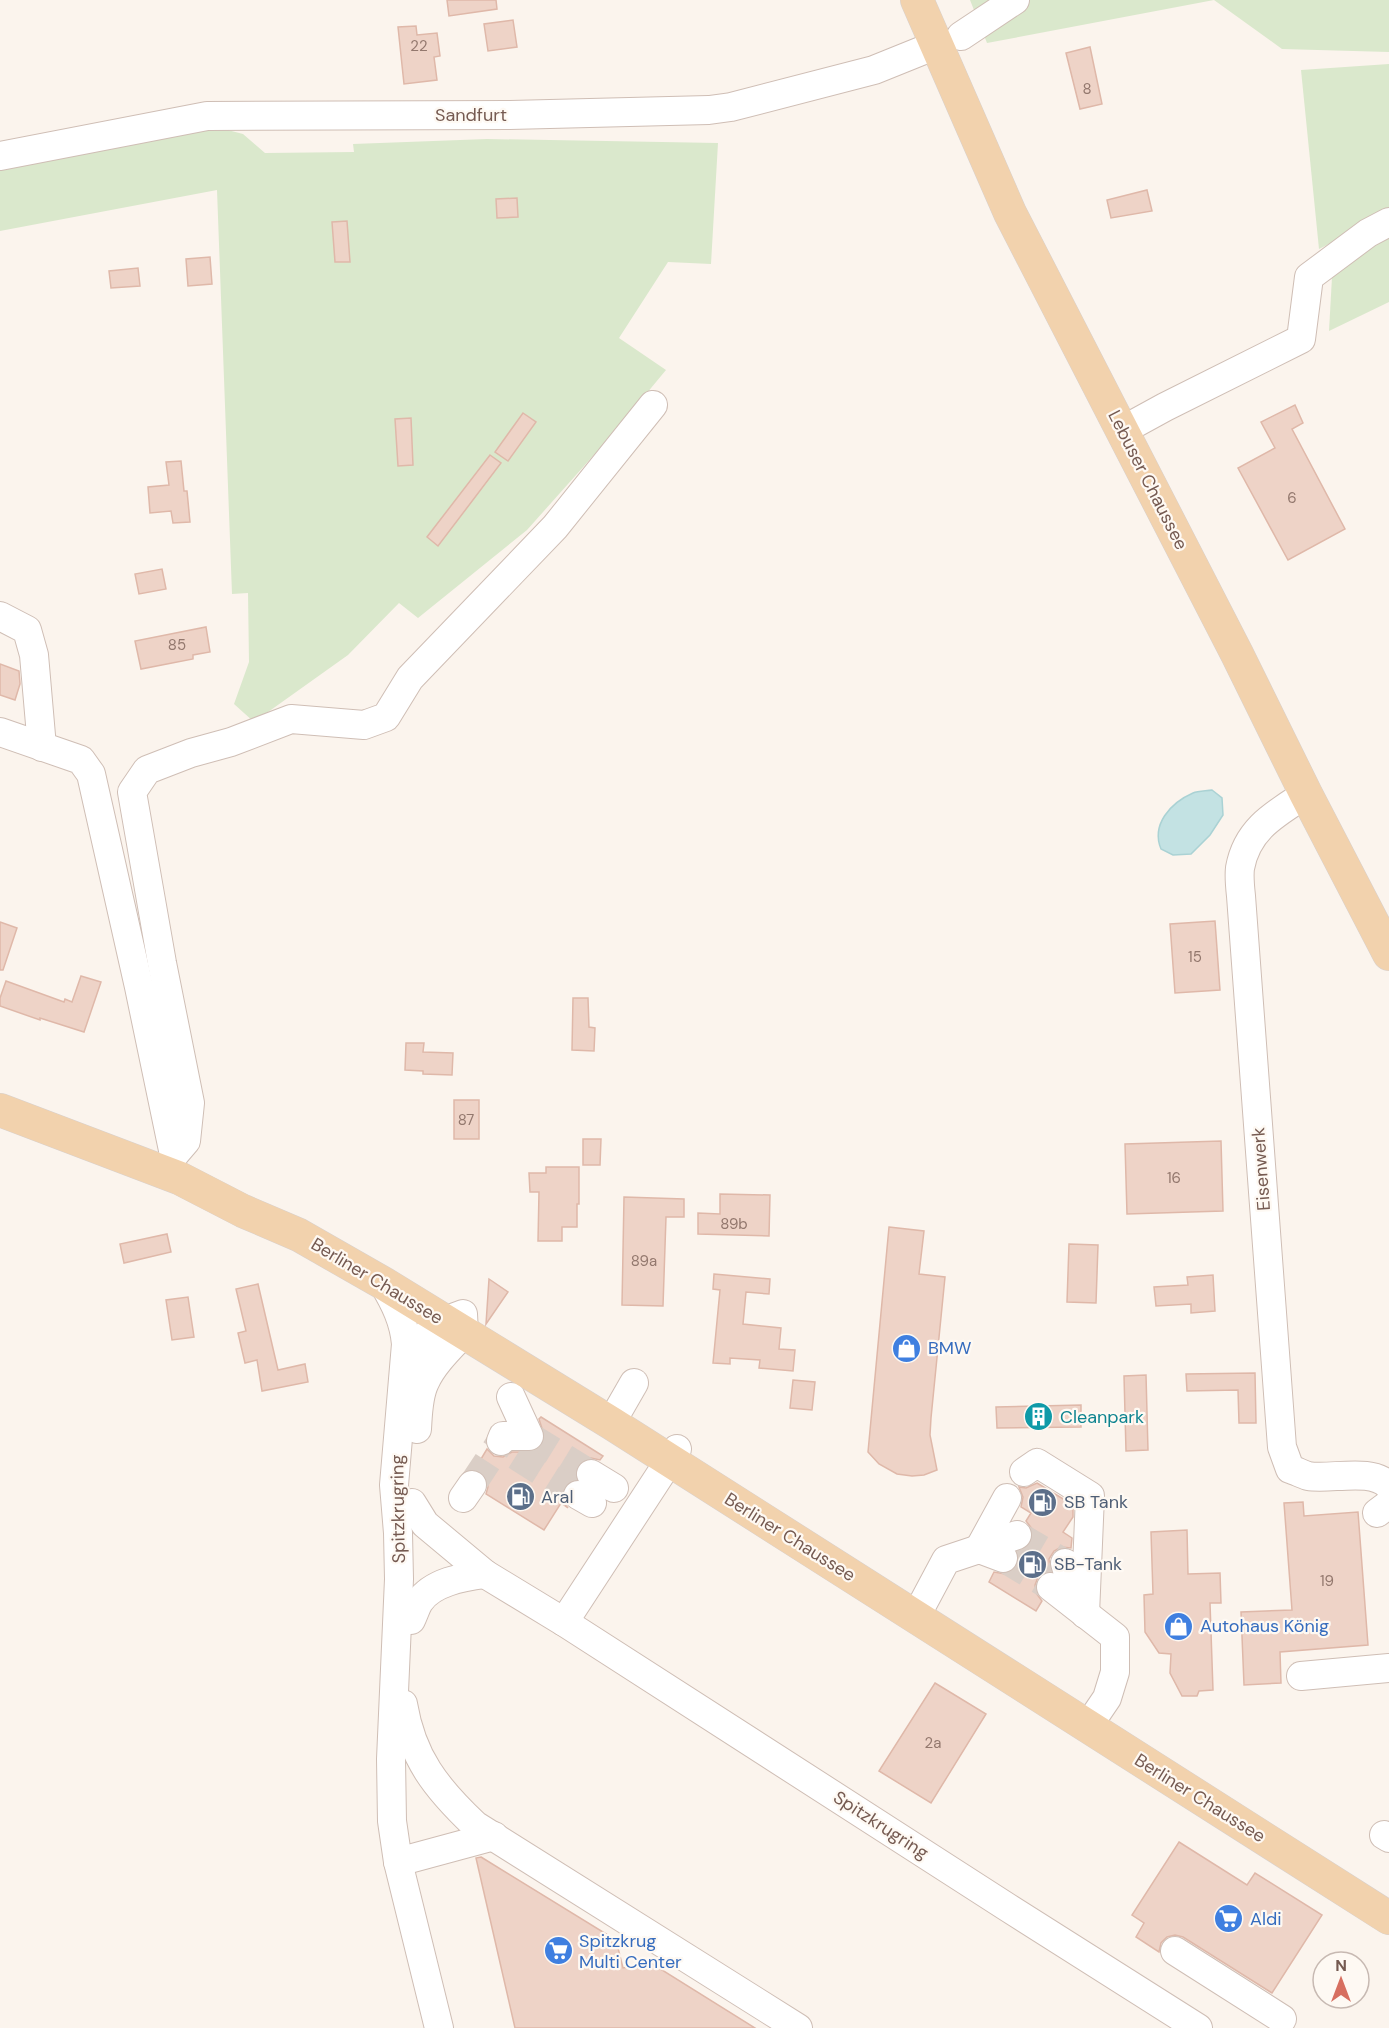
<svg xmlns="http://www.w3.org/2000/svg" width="1389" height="2028" font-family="'DM Sans',sans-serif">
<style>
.green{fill:#dae8cc}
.water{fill:#c3e2e3;stroke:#aad2d4;stroke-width:1.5}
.building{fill:#eed3c7;stroke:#dfb8a9;stroke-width:1.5}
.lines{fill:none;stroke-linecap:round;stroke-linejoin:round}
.minor-tunnel{stroke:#dacec6;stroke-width:28;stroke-dasharray:28 14;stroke-linecap:butt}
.minor-casing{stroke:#cfbeb5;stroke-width:30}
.major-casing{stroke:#d8d1ce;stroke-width:34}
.minor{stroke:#fff;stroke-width:28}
.major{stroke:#f2d2ad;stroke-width:33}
.labels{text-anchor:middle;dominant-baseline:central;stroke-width:4.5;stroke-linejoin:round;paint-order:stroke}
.number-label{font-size:15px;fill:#93786e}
.street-label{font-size:18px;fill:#755a51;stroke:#fef9f3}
.shop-label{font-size:18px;fill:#366cbe;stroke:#fef9f3;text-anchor:start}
.culture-label{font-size:18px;fill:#0d838f;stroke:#fef9f3;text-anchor:start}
.service-label{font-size:18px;fill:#4e5e75;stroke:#fef9f3;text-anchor:start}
</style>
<rect width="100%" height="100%" fill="#fbf4ed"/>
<g class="green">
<path d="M970,0h419v52l-107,-3 -68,-49 -227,43z"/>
<path d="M1389,64v150l-70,35 -18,-179z"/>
<path d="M220,128l23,6 22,19 89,-1 -1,-8 134,-5 231,4 -7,121 -43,-2 -49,76 47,32 -49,59 -90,101 -109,88 -19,-15 -51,52 -94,67 -20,-18 15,-42 -1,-69 -16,1 -15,-404 -217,41v-71z"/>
<path d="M1389,231v71l-60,29 3,-54z"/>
</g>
<path class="water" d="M1212,790l10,8 1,17 -13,20 -19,19 -18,1 -12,-6c-10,-24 9,-46 32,-56 5,-2 13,-2 19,-3z"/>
<g class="building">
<path d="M447,0h49l1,9 -48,7z"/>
<path d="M513,20l4,27 -29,4 -4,-27z"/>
<path d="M416,26l1,9 20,-2 3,23 -6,1 3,23 -33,4 -6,-57z"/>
<path d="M1090,47l12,57 -22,5 -14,-56z"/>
<path d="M1147,190l5,21 -41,7 -4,-18z"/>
<path d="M517,198l1,19 -21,1 -1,-19z"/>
<path d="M347,221l3,41h-15l-3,-40z"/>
<path d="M210,257l2,27 -24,2 -2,-27z"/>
<path d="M138,268l2,18 -29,2 -2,-17z"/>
<path d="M1295,405l8,18 -11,6 53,100 -57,31 -50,-92 37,-20 -14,-26z"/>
<path d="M523,413l13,9 -28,39 -13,-9z"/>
<path d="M411,418l2,47 -15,1 -3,-47z"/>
<path d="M490,455l11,8 -63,83 -11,-9z"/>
<path d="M181,461l3,30h3l3,31 -17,1 -2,-12 -21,2 -2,-26 21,-2 -3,-23z"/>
<path d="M162,569l4,20 -27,5 -4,-20z"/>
<path d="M206,627l4,25 -17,3v4l-52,10 -6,-28z"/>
<path d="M0,664l19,7 1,13 -5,16 -15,-5z"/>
<path d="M1215,921l5,69 -45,3 -5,-69z"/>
<path d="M0,922l17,6 -14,42h-3z"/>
<path d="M81,976l20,6 -17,50 -44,-14v2l-40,-14v-8l6,-17 58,21 1,-3 7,3z"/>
<path d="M573,998h15l1,29 6,1 -1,23 -22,-1z"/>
<path d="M406,1043h18l-1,9 30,1 -1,22 -29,-1v-3l-18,-1z"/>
<rect x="454" y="1100" width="25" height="39"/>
<path d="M583,1139h18l-1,26h-17z"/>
<path d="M1221,1141l2,70 -96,3 -2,-70z"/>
<path d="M546,1167h33v37h-2v23h-15v14h-24l1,-49h-9l-1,-19h17z"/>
<path d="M720,1194l50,1 -1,41 -71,-2v-21l22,1z"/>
<path d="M624,1197l60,2v18h-18l-3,89 -41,-1z"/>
<path d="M889,1227l35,4 -5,43 26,3 -14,141 -1,17 7,35 -13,5 -12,1 -15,-2 -18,-10 -11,-12z"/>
<path d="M167,1234l4,18 -47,11 -4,-19z"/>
<path d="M1069,1244l29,1 -2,58 -29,-1z"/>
<path d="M714,1274l56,5 -1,15 -23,-2 -3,32 38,4 -2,21 16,1 -2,21 -34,-3 1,-8 -30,-2v6l-17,-1 7,-73 -7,-1z"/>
<path d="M1213,1275l2,36 -24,2v-9l-35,2 -2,-19 34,-2 -1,-8z"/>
<path d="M489,1279l19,13 -22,32z"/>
<path d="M258,1284l20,86 27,-6 3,18 -46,9 -5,-31 -12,3 -7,-30 8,-2 -10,-42z"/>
<path d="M188,1297l6,40 -22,3 -6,-40z"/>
<path d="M1255,1373l1,50h-17l-1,-33 -51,1 -1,-17z"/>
<path d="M1146,1375l2,75 -22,1 -2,-75z"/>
<path d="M793,1380l22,2 -3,28 -22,-2z"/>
<path d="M1081,1405v22l-84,1 -1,-21z"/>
<path d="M541,1417l62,39 -3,4 -9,-2 -7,1 -7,6 -2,8 1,6 -7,2 -5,5 -2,8 2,9 4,5 -7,-5 -17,27 -58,-36 2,-7 -1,-8 -5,-7 -7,-3 12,-20 7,7 9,1 9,-5h17l8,-2 6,-5 2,-7 -6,-19z"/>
<path d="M1037,1483l36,22v12l-10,15 9,6 -1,10 -10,-1 -7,4 -5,8 1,12 -6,1 -6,5 -3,8 1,8 6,8 -6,10 -47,-29 5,-10 11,2 9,-4 5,-7 -1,-11 12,-7 3,-8v-7l-7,-9 5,-8 -10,-6 2,-10 -4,-10 7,1z"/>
<path d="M1303,1502l1,14 54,-4 10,133 -88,7 1,31 -37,2 -3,-73 51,-2 -8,-107z"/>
<path d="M1187,1530l1,44 32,-1 1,30h-11l3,87 -14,1 -2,5h-15l-12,-23 1,-19 -12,-1 -14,-21 -1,-37 9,-1 -2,-62z"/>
<path d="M935,1683l51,31 -55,89 -52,-32z"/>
<path d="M1179,1842l68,43 8,-12 67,42 -50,78 -89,-56 -8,-2 -8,2 -6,6 -2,9 -23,-15 8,-14 -12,-8z"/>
<path d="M481,1857l135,83 7,28 28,-5 104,65h-240l-39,-170z"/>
</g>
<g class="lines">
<g class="minor-tunnel">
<path d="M529,1436l62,38"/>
<path d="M516,1456l62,39"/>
<path d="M472,1485l29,-44"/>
<path d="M1017,1535l48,28"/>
<path d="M1003,1558l48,29"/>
</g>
<defs>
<g id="minor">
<path d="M961,36l54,-36"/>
<path d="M0,156l207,-40 303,-1 199,-5 22,-3 143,-37 62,-25"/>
<path d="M1123,430l42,-23 136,-68 8,-62 59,-44 21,-11"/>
<path d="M0,616l27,14 7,25 8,92"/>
<path d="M0,732l81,28 10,14 48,213 35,168"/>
<path d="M1306,794c-31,20 -59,35 -66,74 -1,8 0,19 1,28l41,551 8,22c6,2 12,5 18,7 23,4 64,-9 81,10"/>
<path d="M167,1173l7,-18 12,-14 4,-38 -28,-140 -30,-171 15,-22 44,-17 40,-11 60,-23 73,6 22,-8 24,-39 145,-151 98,-122"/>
<path d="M383,1283c12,20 21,38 23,61l-12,141 4,48 1,46 -8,180 1,62 6,41 41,166"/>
<path d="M405,1367c14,-29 27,-43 58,-53l1,19c-14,15 -31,31 -39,49 -7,14 -7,32 -8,47"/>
<path d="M611,1423l23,-40"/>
<path d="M501,1441l2,-5h26l-18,-39"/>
<path d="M1024,1472l13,-9 53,33 -5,118"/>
<path d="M591,1474l23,14"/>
<path d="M578,1495l14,8"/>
<path d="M463,1498l9,-13"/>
<path d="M412,1503l13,21 60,50 79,48 443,285 191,121"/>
<path d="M1377,1513l12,-9"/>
<path d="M979,1549l28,-51"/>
<path d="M979,1549l38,-14"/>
<path d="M1065,1563l12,43"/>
<path d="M1051,1587l64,50v35l-8,26 -19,28"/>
<path d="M922,1605l24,-45 33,-11 24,9"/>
<path d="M411,1620c3,-6 5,-13 8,-18 13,-20 44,-25 66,-28"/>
<path d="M564,1622l113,-173"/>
<path d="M1301,1676l88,-8"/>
<path d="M403,1704c9,54 33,84 72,121l323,203"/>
<path d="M1384,1835l5,3"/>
<path d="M398,1862l96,-26"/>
<path d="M1175,1951l107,68"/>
</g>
<g id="major">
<path d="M917,0l93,213 227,441 69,140 83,160"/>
<path d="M0,1110l179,68 64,33 56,24 84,48 228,140 778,495"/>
</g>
</defs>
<use href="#minor" class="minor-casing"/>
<use href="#major" class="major-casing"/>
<use href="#minor" class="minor"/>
<use href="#major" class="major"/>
</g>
<defs>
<symbol id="shop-disc" viewBox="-11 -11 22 22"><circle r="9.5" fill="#3f7fe0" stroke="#fef9f3"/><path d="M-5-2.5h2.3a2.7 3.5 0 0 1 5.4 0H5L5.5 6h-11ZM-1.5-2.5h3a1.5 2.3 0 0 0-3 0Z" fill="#fff"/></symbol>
<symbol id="building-disc" viewBox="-11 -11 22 22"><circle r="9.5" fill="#0f9aa8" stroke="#fef9f3"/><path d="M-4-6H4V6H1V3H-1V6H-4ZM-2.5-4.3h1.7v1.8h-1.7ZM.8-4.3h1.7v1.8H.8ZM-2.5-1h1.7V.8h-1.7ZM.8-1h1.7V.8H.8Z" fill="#fff"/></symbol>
<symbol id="fuel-disc" viewBox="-11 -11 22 22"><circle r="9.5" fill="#5c6f8a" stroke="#fef9f3"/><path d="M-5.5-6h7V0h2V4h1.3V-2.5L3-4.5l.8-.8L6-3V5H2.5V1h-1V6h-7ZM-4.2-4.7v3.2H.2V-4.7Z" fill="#fff"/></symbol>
<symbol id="supermarket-disc" viewBox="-11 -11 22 22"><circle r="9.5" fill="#3f7fe0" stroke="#fef9f3"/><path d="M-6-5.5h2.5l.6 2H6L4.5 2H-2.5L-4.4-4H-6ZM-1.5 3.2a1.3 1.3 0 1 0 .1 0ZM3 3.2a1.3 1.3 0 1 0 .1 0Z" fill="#fff"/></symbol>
</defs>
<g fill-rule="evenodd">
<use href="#shop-disc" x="890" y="1332" width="33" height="33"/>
<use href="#building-disc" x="1022" y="1400" width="33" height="33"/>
<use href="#fuel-disc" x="504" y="1480" width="33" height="33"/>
<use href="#fuel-disc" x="1026" y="1486" width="33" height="33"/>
<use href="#fuel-disc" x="1016" y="1548" width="33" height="33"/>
<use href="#shop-disc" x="1162" y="1610" width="33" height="33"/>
<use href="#supermarket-disc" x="1212" y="1902" width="33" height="33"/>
<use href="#supermarket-disc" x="542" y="1934" width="33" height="33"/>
</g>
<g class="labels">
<g class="number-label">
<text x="419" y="46">22</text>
<text x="1087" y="89">8</text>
<text x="1292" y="498">6</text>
<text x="177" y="645">85</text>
<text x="1195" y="957">15</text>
<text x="466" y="1120">87</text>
<text x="1174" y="1178">16</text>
<text x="734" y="1224">89b</text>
<text x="644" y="1261">89a</text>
<text x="1327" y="1581">19</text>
<text x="933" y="1743">2a</text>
</g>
<g class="street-label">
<text x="471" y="115">Sandfurt</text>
<text transform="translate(1148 480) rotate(63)">Lebuser Chaussee</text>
<text transform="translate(1261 1169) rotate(-94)">Eisenwerk</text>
<text transform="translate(377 1281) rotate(31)">Berliner Chaussee</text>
<text transform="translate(398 1509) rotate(-91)">Spitzkrugring</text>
<text transform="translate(790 1537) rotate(32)">Berliner Chaussee</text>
<text transform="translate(1200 1798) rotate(32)">Berliner Chaussee</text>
<text transform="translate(881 1825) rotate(33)">Spitzkrugring</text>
</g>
<g class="shop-label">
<text x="928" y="1348">BMW</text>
<text x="1200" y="1626">Autohaus König</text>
<text x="1250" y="1919">Aldi</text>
<text x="579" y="1941">Spitzkrug<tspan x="579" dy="21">Multi Center</tspan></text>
</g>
<g class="culture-label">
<text x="1060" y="1417">Cleanpark</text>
</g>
<g class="service-label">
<text x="541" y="1497">Aral</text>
<text x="1064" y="1502">SB Tank</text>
<text x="1054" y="1564">SB-Tank</text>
</g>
</g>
<g transform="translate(1341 1980)"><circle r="28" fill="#fef9f3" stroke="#c7b9b2" stroke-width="1.5"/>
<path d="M0-4.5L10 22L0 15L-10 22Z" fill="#d76f60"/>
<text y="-9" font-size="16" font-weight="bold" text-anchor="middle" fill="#755a51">N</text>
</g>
</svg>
